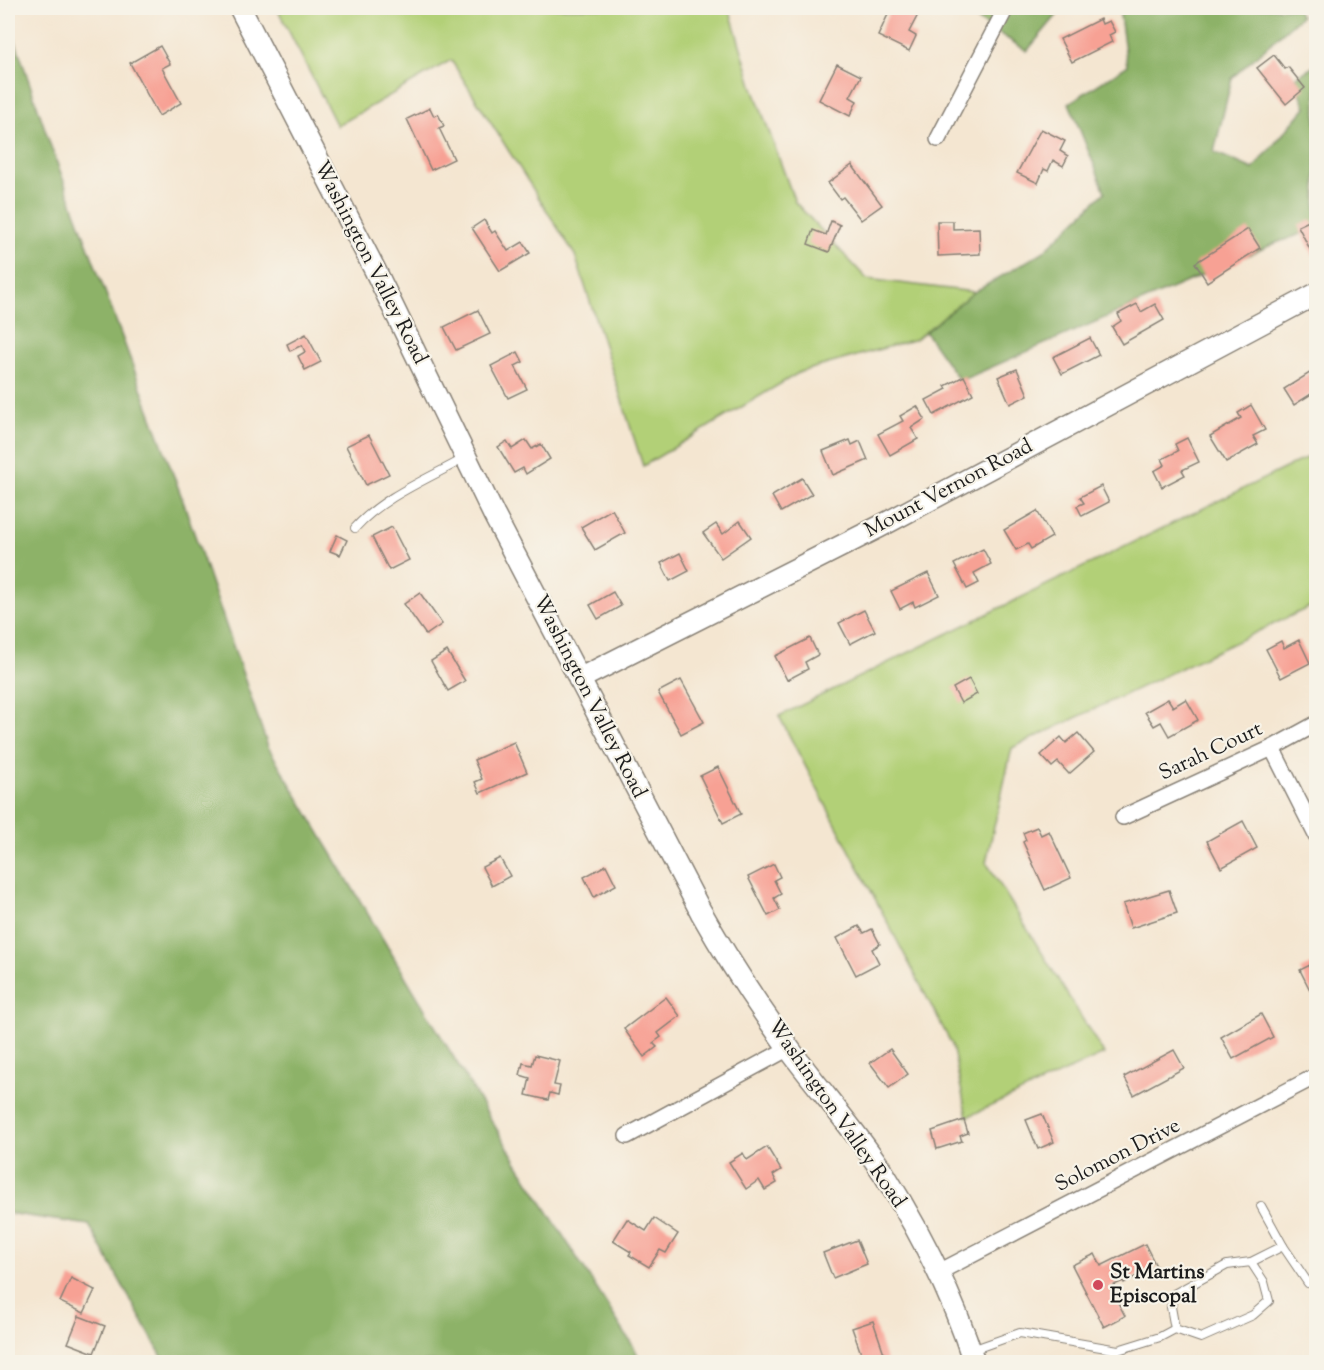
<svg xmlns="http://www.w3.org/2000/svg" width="1324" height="1370" font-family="'Sorts Mill Goudy',serif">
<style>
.green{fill:#b2d077;stroke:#67764a;stroke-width:1.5}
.forest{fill:#8db268;stroke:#546742;stroke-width:1.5}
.building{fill:#f7a194}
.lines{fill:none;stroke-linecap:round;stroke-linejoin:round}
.lane-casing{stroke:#888176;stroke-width:10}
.street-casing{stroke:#888176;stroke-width:18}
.secondary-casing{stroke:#888176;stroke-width:24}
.lane{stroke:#fff;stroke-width:8}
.street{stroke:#fff;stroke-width:15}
.secondary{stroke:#fff;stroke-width:21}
.poi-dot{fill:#d1495b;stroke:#f7f3e8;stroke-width:2}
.labels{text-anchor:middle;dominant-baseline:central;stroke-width:4.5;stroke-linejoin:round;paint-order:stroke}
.street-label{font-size:21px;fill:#1c1c1c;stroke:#f7f3e8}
.poi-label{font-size:21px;font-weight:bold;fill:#1c1c1c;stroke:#f7f3e8;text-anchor:start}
</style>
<rect width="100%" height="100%" fill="#f7f3e8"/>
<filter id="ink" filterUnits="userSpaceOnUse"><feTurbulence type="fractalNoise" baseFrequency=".0167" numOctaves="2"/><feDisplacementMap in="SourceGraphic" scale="12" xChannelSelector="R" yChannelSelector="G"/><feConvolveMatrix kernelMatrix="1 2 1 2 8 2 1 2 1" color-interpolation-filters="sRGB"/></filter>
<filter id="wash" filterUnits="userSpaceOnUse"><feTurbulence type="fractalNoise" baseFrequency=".008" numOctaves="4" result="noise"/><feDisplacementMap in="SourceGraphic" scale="24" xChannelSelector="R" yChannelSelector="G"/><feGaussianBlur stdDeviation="1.35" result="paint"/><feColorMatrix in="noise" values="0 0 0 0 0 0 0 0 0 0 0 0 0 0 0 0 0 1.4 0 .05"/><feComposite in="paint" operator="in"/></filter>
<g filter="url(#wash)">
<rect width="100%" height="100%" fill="#f4e6d1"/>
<g class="green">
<path d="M277,8h452l23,77 43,117 72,77 107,13 -58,47 -116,33 -157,94 -68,-211 -124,-195 -114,66z"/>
<path d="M1316,453v151l-304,144 -26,114 118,192 -137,63 -15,-72 -173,-329z"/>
</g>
<g class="forest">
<path d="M959,8h104l-36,43z"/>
<path d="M1119,8h177l5,8 -69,62 -18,74 39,17 53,-62 -12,-29 22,-13v166l-1,-2 -39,14 -316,138 -35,-49 49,-40 69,-40 62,-60 -36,-89 58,-37z"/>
<path d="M8,19l42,125 131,351 87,252 249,416 118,186 6,13h-476l-76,-137 -81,-12z"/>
</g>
<g id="blocks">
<g class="building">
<path d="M891,8l30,1 -12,23 7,4 -7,15 -31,-15z"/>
<path d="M1100,19l2,5 7,-3 6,11 -6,3 3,7 -40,20 -12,-23z"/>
<path d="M160,46l10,18 -8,4 19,35 -22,13 -29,-53z"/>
<path d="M1274,55l11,14 3,-2 17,21 -19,16 -29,-36z"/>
<path d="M837,64l24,12 -11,21 7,4 -7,15 -31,-16z"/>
<path d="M430,108l4,8 4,-2 6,12 -5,2 15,31 -23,11 -24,-51z"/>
<path d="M1041,129l24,12 -5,10 8,5 -5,10 -10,-6 -5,11 -4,-2 -6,14 -21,-10z"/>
<path d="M852,165l30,40 -21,15 -18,-23 -3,2 -12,-16z"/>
<path d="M484,220l8,13 3,-2 13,20 15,-9 7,11 -30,18 -28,-43z"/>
<path d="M1311,220l5,10v24l-3,1 -15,-29z"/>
<path d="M831,221l9,4 -11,27 -21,-8 5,-14 13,5z"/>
<path d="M937,221h16v8l26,-1 1,26 -42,2z"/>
<path d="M1248,229l12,19 -53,34 -12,-19z"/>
<path d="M1137,304l4,8 14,-8 9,16 -42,24 -10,-17 9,-6 -3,-7z"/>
<path d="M478,310l12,24 -34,16 -12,-23z"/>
<path d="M306,334l15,28 -16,8 -7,-14 7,-4 -3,-7 -12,6 -3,-7z"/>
<path d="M1090,338l9,17 -37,19 -9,-17z"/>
<path d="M518,352l5,10 -8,4 12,23 -19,9 -17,-32z"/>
<path d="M1017,369l11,26 -18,9 -12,-27z"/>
<path d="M1316,369v22l-22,14 -10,-16z"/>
<path d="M964,376l9,18 -39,21 -8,-15 21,-11 -2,-3z"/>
<path d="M1251,405l14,25 -12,6 5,8 -32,18 -16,-26 31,-18 -3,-5z"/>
<path d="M917,406l8,13 -14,9 7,11 -28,16 -12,-21 25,-13 -3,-5z"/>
<path d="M369,435l20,39 -23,11 -20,-39z"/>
<path d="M1187,438l12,24 -17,8 3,5 -23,12 -8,-16 11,-6 -3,-6 16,-8 -3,-7z"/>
<path d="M526,440l6,9 9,-5 9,15 -24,15 -3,-6 -9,5 -16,-26 9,-6 5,8z"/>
<path d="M850,440l2,5 8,-4 8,19 -35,15 -10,-24z"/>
<path d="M802,478l10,16 -31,18 -9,-16z"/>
<path d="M1101,486l8,16 -27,14 -5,-10 7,-3 -4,-6z"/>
<path d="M612,509l13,24 -30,17 -14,-23z"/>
<path d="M1037,511l15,26 -21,12 -3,-5 -12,6 -12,-20z"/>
<path d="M740,521l11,16 -30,21 -18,-25 13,-9 7,10z"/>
<path d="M392,527l17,33 -20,10 -17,-33z"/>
<path d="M337,535l10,5 -7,15 -10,-4z"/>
<path d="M983,549l8,15 -17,9 5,10 -12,6 -13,-25z"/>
<path d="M680,553l9,18 -19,10 -9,-18z"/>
<path d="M928,573l11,22 -24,12 -2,-5 -13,7 -9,-18z"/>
<path d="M613,592l8,14 -23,13 -8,-14z"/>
<path d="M420,593l22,31 -16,11 -22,-31z"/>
<path d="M864,610l11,21 -25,13 -11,-21z"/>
<path d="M810,638l8,17 -13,7 3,7 -21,11 -12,-24z"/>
<path d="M1299,640l11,23 -29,15 -15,-29 15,-8 3,7z"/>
<path d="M447,651l18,30 -17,10 -17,-30z"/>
<path d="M969,679l8,15 -16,9 -8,-15z"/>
<path d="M681,680l23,42 -23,12 -23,-42z"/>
<path d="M1168,699l5,8 13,-8 12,21 -29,16 -8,-14 -7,4 -9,-14z"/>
<path d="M1078,733l16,19 -25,22 -11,-12 -6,5 -11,-12 20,-18 5,6z"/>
<path d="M514,742l13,30 -47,21 -5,-11 7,-3 -8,-19z"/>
<path d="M718,767l23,47 -18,9 -23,-47z"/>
<path d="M1243,821l14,27 -36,20 -14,-27z"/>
<path d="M1037,827l4,8 8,-4 22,47 -26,12 -22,-48 3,-2 -3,-7z"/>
<path d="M500,858l10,18 -18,10 -10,-19z"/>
<path d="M774,864l6,13 -6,3 7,14 -7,4 6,12 -12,6 -20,-39z"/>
<path d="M606,865l10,20 -22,12 -10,-20z"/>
<path d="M1169,890l8,23 -46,15 -8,-24z"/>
<path d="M859,926l5,7 8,-4 8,15 -8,5 7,14 -23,12 -19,-37z"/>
<path d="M1316,962v40l-16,-32z"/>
<path d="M666,997l14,19 -22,17 3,4 -8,6 4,4 -13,10 -20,-28z"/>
<path d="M1261,1014l12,23 -40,22 -12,-22z"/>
<path d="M890,1049l18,25 -19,14 -19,-25z"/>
<path d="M1174,1050l10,18 -50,27 -10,-18z"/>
<path d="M535,1055l25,6 -6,24 6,1 -2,9 -8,-2 -2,7 -22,-5 4,-17 -10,-3 3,-12 9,2z"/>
<path d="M1042,1114l12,28 -16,7 -12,-29z"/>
<path d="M964,1120l4,13 -8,3 2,5 -25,8 -5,-18z"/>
<path d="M767,1147l14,23 -8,5 4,8 -12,7 -6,-10 -13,9 -17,-27 14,-9 4,7z"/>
<path d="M654,1218l24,16 -12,19 -6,-3 -11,17 -20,-12 2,-3 -18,-11 14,-22 19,12z"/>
<path d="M857,1240l10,24 -34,14 -10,-25z"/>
<path d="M1145,1244l11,22 -32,17 -1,-2 -13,6 15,29 -21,11 -32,-62 23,-11 6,12z"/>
<path d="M71,1278l24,12 -11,23 -24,-11z"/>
<path d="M79,1316l26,10 -11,27 -26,-10z"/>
<path d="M873,1321l14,41h-23l-12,-34z"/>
</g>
</g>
</g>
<g filter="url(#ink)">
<use href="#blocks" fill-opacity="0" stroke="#888176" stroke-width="1.5"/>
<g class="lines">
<defs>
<g id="lane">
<path d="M355,528c29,-32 73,-49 110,-70"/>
<path d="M1261,1206l22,40"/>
<path d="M1251,1262l32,-16 25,37"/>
<path d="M972,1350l48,-17 98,17 42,-13 15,-8 26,9 52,-23 16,-14 -5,-19 -13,-20 -24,3 -53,29 -3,13 4,22"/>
</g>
<g id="street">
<path d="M938,139l68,-131"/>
<path d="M1272,748l44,87"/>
<path d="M1123,817l149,-69 44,-24"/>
<path d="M627,1136l162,-88"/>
<path d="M939,1272l377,-196"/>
</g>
<g id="secondary">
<path d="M240,8l135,262 119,245 207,397c27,48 57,94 89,138 30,41 67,82 94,124 37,59 69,122 90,188"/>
<path d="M579,679l300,-152 437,-233"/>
</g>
</defs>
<use href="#lane" class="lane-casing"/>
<use href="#street" class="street-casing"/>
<use href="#secondary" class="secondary-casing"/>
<use href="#lane" class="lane"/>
<use href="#street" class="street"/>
<use href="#secondary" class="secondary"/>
</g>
</g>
<circle class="poi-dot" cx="1098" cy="1285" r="6"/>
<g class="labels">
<g class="street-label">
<text transform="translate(370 263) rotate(63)">Washington Valley Road</text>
<text transform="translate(949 489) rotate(-28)">Mount Vernon Road</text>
<text transform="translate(589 697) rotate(63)">Washington Valley Road</text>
<text transform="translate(1211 752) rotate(-25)">Sarah Court</text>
<text transform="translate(836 1114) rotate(55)">Washington Valley Road</text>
<text transform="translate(1118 1156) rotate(-27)">Solomon Drive</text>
</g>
<g class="poi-label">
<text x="1110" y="1273">St Martins<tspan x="1110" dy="24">Episcopal</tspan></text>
</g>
</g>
<rect width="1324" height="1370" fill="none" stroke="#f7f3e8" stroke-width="30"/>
</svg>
